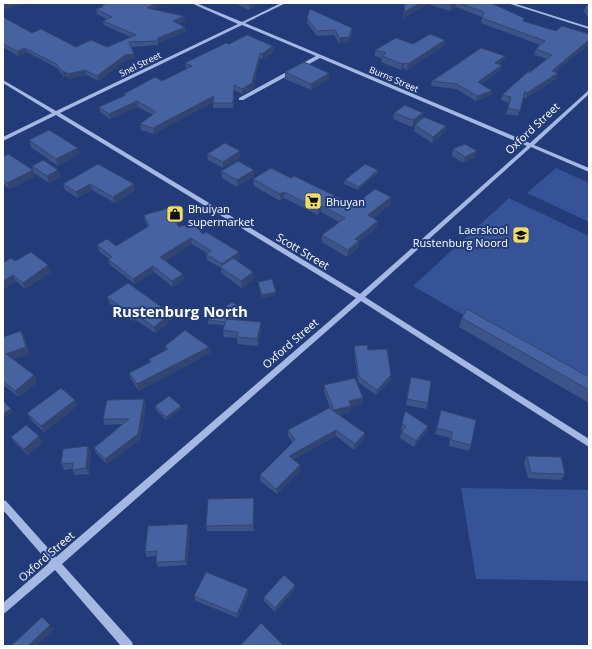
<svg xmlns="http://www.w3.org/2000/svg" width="592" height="649" font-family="'Open Sans',sans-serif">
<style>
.green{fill:#375397}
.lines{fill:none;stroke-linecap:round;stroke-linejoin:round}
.minor{fill:#a5b8e4;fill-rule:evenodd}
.wall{fill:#3d548a}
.shaded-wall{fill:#324570}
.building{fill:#4762a0;stroke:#324570}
.labels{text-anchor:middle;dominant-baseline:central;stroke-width:4;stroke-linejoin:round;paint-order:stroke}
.far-street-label{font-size:9px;fill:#fff;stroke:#233c79}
.street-label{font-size:11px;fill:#fff;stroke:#233c79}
.poi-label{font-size:11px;fill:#fff;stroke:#233c79;text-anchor:start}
.district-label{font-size:15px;font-weight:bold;fill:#fff;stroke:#233c79}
</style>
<rect width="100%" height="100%" fill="#233c79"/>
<g class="green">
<path d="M556,168l33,15v39l-62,-29z"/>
<path d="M509,198l80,38v151l-176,-101z"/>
<path d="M461,488l128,2v91l-113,-2z"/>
</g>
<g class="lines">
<g class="minor">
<path d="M191,3h5l46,19 39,-19h5l-41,20 285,120 59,-53v4l-55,51 55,23v4l-58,-25 -166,150 224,142v8l-228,-146 -299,263 70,78 1,4h-12l-66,-76 -49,42 -3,2v-11l46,-40 -46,-53v-10l3,1 50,56 300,-259 -300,-183 -53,26v-4l49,-24 -49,-30v-3l53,31 182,-87zM242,25l74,31 -77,42v2h4l77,-42 207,88 -167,148 -300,-181z"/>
<path d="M507,3h6l76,24v2z"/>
</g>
</g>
<g class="wall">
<path d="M235,3h22l-8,7z"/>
<path d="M397,3h94l32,18 66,23 -34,28 3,1 -2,6 -30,19 -3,-1 -5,19 -12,-2 3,-11 -8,-3 1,-5 45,-36 -13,-4 2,-6 4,-4 -59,-22 1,-6 -26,-10 -6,4 -22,-7 -25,14 2,-13z"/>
<path d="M555,3h20l-18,1z"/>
<path d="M589,4v13l-1,1 -4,-7 1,-4z"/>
<path d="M161,5l-8,5 31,6 1,5 -7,3 7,3 1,4 -28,12v2l-27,2 4,11 -9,2 -27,21 -13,-6 -17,4 -2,-3 -3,1 -7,-9 -30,-16 -9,4 -15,-9v-30l29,16 44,14h31l24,-10 -27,-12 -1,-4 4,-2 -10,-5 -1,-5 5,-2v-1z"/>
<path d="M307,18l45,10v5l-3,9 -10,1 -5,-8 -17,1 -10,-13z"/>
<path d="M229,44l44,2 1,6 -12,7 -2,-1 -7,31 -11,5 -8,-4 -1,18h-20v-6l-59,32 -13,-4 -1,-6 13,-9 -15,-8 -28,12 -10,-7 -1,-5 25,-11v-2l38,-13 25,-12 -1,-1 -1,-5z"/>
<path d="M413,44l31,2 -37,24 -4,-2 -2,2 -20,-8 1,-4 -7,-2v-6z"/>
<path d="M505,56l-1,4 -5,4 3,1 -1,5 -20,14 11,7 -1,4 -15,6 -20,-12 -25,-3 1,-5z"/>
<path d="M285,72l44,1v6l-18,11 -26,-11z"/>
<path d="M394,113l28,6 24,7 -1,6 -13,11 -18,-12 1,-6 7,-6 -10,8 -19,-8z"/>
<path d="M29,140l51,14 -22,12 -27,-19z"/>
<path d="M453,149l24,2 -2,6 -12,6 -11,-7z"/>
<path d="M207,154l33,4 -17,10 -15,-8z"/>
<path d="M3,157l30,13 -1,-4 29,11 -12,6 -15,-10 1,3 -25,13 -7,-5z"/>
<path d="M98,164l37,26 -20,13 -23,-13 -14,8 -13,-8 -2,-6z"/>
<path d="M254,170v6l-17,11 -15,-9 -1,-7z"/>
<path d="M378,170v3l-20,17 -14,-6 1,-4z"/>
<path d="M291,178l63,27 37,-8v7l-18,14 4,9 -18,15 -1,6 -11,9 -25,-15v-7l17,-13 -18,-10 -3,3 -34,-17 -4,3 -26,-15 -1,-7z"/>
<path d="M144,215l35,12 8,1 16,6 37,24 -4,3 18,18 -12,9 -21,-15v-5l-14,-8 -1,-6 1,-1 -15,-9 -27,17 18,13 1,6 -11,7 -19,-15 -19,12 -25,-19 -2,-6h1l-10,-8 -2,-6 19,1 32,-19 -3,-6z"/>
<path d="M15,261l36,11 -26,17 -9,-8 -13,8v-26z"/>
<path d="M258,282l18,10v3l-14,3 -4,-13z"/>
<path d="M107,297l63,16 2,7 -5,-1 1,5 -13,9 -19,-13 -2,1 -24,-17z"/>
<path d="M243,309v3l-10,8 28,2v7l-3,17 -21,-2v-6l-13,-1 -1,-7 1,-5 -16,-1v-4z"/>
<path d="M462,318l127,59v26l-130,-76z"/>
<path d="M3,333l1,3 20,1 5,17 -16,5 21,16 3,7 -18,15 -16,-12z"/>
<path d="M165,346l44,1 1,6 -71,38 -8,-12 -2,-6 21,-11 -1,-3 17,-9z"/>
<path d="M354,346l14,4 23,30 -15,15 -18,-13 -4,-31z"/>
<path d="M409,383l19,20 -2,6 -20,-4z"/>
<path d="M324,385l39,13 -1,6 -11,3 -1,5 -11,3 26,18 -1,6 -10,11 -18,-14 -43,24 7,11 -23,23 -17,-13v-6l33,-32 -5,-7v-6l42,-22 -6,-17z"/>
<path d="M146,405l-6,34 -33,25 -11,-11 -2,-5 28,-24 -17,1 -2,-6z"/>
<path d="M77,406l-33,26 -13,-12 -4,-7z"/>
<path d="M155,406h26v3l-15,11 -10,-10z"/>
<path d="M441,410l30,35 -2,6 -20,-5 1,-8 -15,-4z"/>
<path d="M405,411l23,15 -2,6 -12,15 -14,-9 2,-7 -1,-1z"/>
<path d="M11,437l32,5 -15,13 -13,-12z"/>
<path d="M91,452l-2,22 -14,1 -3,-6 -8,1 -3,-6z"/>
<path d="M527,456l38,18 -4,6 -33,-2 -4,-16z"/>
<path d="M254,504v27h-47l-1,-5z"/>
<path d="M190,529l-3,36 -29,2 -2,-5v-6l-9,1 -2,-5z"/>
<path d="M295,585v4l-20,23 -11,-11v-4z"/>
<path d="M249,593l-11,25 -42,-17 -2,-5z"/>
</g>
<g class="shaded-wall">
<path d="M10,3h15l-22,7v-5z"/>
<path d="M156,3h4l1,2 -14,8v-5z"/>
<path d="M250,3h7l-8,7v-6z"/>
<path d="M421,3h7v1l-25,14 1,-6z"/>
<path d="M455,3h1v4l-6,4 1,-6z"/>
<path d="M184,16l1,5 -12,5v-5z"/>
<path d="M185,27l1,4 -28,12v2v-7z"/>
<path d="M352,28v5l-3,9 -10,1v-5z"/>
<path d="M445,40l-1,6 -37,24 1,-6z"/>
<path d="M589,40v4l-39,32 2,-5z"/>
<path d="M273,46l1,6 -12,7v-5z"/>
<path d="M25,48l2,4 -9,4 -1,-5z"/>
<path d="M260,53v5l-7,31 -11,5v-5z"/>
<path d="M134,54l1,4 -9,2 -27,21 -2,-5 28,-21z"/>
<path d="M505,56l-1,4 -10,7 1,-4z"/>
<path d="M404,63l-1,5 -2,2 1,-6z"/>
<path d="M502,65l-1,5 -24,17 1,-5z"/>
<path d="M85,70l1,5 -17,4 -1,-5z"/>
<path d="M63,72h3l1,4 -3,1z"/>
<path d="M329,73v6l-18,11v-6z"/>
<path d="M558,73l-2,6 -30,19 1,-5z"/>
<path d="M492,91l-1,4 -15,6 1,-5z"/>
<path d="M214,96v6l-60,32 -1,-6z"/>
<path d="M137,101l1,6 -28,12 -1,-5z"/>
<path d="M423,113l-1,6 -10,8 1,-7z"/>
<path d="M446,126l-1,6 -13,11 1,-6z"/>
<path d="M78,148l2,6 -22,12 -2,-7z"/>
<path d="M240,151v7l-17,10v-6z"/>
<path d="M477,151l-2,6 -12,6 2,-6z"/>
<path d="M33,170l2,6 -25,13 -3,-6z"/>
<path d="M58,170l3,7 -12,6 -2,-7z"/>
<path d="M254,170v6l-17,11v-7z"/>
<path d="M378,170v3l-20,17 1,-3z"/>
<path d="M90,184l2,6 -14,8 -2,-6z"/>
<path d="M134,184l1,6 -20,13 -2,-6z"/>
<path d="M284,192v6l-4,3v-7z"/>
<path d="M391,197v7l-24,18 1,-7z"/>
<path d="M322,206l-1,6 -3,3v-6z"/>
<path d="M378,221l-1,6 -18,15 -1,6 -11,9 1,-7 7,-11z"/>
<path d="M191,238l1,6 -31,19 -1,-6z"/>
<path d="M239,252l1,6 -16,11 -1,-1 -1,-4z"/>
<path d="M48,265l3,7 -26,17 -2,-6z"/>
<path d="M153,266l1,6 -19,12 -2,-5z"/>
<path d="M253,272l1,7 -12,9 -1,-7z"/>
<path d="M183,274l1,6 -11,7 -1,-6z"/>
<path d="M13,275l3,6 -13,8v-8z"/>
<path d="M276,292v3l-14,3v-3z"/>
<path d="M243,309v3l-17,14 -1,-4z"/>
<path d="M134,313l2,7 -2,1 -2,-6z"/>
<path d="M166,317l2,7 -13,9 -1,-6z"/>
<path d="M261,322v7l-3,17 -1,-7z"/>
<path d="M21,331l3,6 5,17 -20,7 -3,-7z"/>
<path d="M209,347l1,6 -71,38 -2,-7z"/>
<path d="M34,375l3,7 -18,15 -4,-6z"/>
<path d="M391,375v5l-15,15 1,-5z"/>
<path d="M363,398l-1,6 -11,3 -1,5 -17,4 1,-6 15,-9z"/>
<path d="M144,399l2,6 -6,34 -33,25 -2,-5z"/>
<path d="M75,400l2,6 -33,26 -3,-6z"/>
<path d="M181,406v3l-15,11v-3z"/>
<path d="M11,409l2,3 -10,7v-5z"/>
<path d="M428,426l-2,6 -12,15 2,-6z"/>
<path d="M336,430v6l-47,26v-6z"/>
<path d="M365,433l-1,6 -10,11 1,-6z"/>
<path d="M39,436l4,6 -15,13 -4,-6z"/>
<path d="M88,446l3,6 -2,22 -3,-6z"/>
<path d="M300,465v6l-23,23 -1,-5z"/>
<path d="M254,498v33l-1,-6z"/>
<path d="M188,524l2,5 -3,36 -2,-4z"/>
<path d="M295,585v4l-20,23v-4z"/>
<path d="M248,589l1,4 -11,25 -1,-4z"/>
<path d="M42,617l12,13 -18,16h-8z"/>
</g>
<g class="building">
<path d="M3,3h7l-7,2z"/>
<path d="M107,3h49l-9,5 37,8 -11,5 12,6 -27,11v3l-29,1 5,12 -9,1 -28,21 -12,-6 -17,4 -2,-2h-3l-7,-8 -31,-16 -8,3 -14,-7v-27l29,16 9,-4 35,18 15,-7 16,7 29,-12 -33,-14 9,-4 -16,-8 7,-2 -2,-1z"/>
<path d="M405,3h16l-17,9z"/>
<path d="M443,3h12l-4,2z"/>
<path d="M459,3h32l33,15 -1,3 33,10 6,-5 27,8v6l-37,31 6,2 -31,20 -2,-2 -5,20 -12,-3 3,-11 -9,-2 29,-26 -2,4 23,-18 -16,-6 9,-8 -63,-23 2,-6z"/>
<path d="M589,4v8l-4,-5z"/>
<path d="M310,9l42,19 -3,9 -10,1 -4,-8 -18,1 -10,-13z"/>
<path d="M430,34l15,6 -37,24 -4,-1 -2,1 -20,-8 4,-3 -11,-3 21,-12 17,6z"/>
<path d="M247,35l26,11 -11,8 -2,-1 -8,30 -10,6 -8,-4 -1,18h-20l1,-7 -61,32 -13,-4 16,-12 -19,-11 -28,13 -10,-7 27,-12 -2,-1 31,-17 7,4 30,-15 -7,-3 41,-20 3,1z"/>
<path d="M481,48l24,8 -10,7 7,2 -24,17 14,9 -15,5 -20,-12 -25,-3z"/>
<path d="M304,62l25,11 -18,11 -26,-12z"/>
<path d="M405,105l18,8 -10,7 -19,-7z"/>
<path d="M424,117l22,9 -13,11 -18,-12z"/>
<path d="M49,130l29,18 -22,11 -27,-19z"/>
<path d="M225,143l15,8 -17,11 -16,-8z"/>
<path d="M465,144l12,7 -12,6 -12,-8z"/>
<path d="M8,154l25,16 -26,13 -4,-3v-23z"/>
<path d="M43,160l15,10 -11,6 -15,-10z"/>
<path d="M238,161l16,9 -17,10 -16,-9z"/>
<path d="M98,164l36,20 -21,13 -23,-13 -14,8 -13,-8z"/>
<path d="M365,164l13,6 -19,17 -14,-7z"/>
<path d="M271,168l20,10 3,-2 60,29 21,-16 16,8 -23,18 10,6 -23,18 4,2 -11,9 -26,-15 23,-17 -23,-12 -4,3 -34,-17 -4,2 -27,-15z"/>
<path d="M169,208l10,19 6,-2 2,3 7,-3 9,9 3,-2 33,20 -17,12 -16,-10 5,-3 -20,-13 -31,19 23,17 -11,7 -19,-15 -20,13 -25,-20 4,-2 -15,-12 10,-6 9,7 33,-20 -5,-11z"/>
<path d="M31,252l17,13 -25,18 -10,-8 -10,6v-18l8,-5 4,3z"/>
<path d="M233,258l20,14 -12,9 -21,-14z"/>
<path d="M272,279l4,13 -14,3 -4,-13z"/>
<path d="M128,283l42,30 -11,-1 7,5 -12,10 -20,-14 -2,2 -25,-18z"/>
<path d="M232,302l11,7 -14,10h-3l-1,3 -17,-2z"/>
<path d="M467,309l122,68v13l-127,-72z"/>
<path d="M226,319l35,3 -4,17 -20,-2 1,-5 -15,-2z"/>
<path d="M185,330l24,17 -72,37 -8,-11 22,-11 -2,-3 19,-10 -3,-3z"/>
<path d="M21,331l5,16 -20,7 28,21 -19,16 -12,-10v-44z"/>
<path d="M367,345l1,5 19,-1 4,26 -14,15 -18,-13 -5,-31z"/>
<path d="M411,377l20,4 -3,22 -21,-4z"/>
<path d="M355,378l8,20 -14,3 2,5 -17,4 -10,-25z"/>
<path d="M61,388l14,12 -34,26 -14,-13z"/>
<path d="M169,396l12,10 -15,11 -11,-11z"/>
<path d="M144,399l-6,35 -33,25 -11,-11 35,-29h-26l4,-19z"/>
<path d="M3,401l8,8 -8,5z"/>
<path d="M329,408l36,25 -10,11 -19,-14 -47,26 11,9 -24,24 -16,-14 35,-35 -7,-10z"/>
<path d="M441,410l35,10 -5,25 -20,-5 1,-8 -15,-4z"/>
<path d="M405,411l23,15 -12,15 -14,-9 4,-6 -4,-2z"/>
<path d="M26,425l13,11 -15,13 -13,-12z"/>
<path d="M88,446l-2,22 -14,2 1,-7 -12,1 2,-15z"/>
<path d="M527,456l34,1 4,17 -34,-1z"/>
<path d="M254,498l-1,27 -47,1 2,-27z"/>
<path d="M188,524l-3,37 -29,1 1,-11 -12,1 3,-26z"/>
<path d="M206,572l42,17 -11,25 -43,-18z"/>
<path d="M284,575l11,10 -20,23 -11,-11z"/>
<path d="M42,617l8,8 -22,21h-17z"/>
<path d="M261,623l23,23h-44z"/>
</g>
<defs>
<symbol id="supermarket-square" viewBox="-11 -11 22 22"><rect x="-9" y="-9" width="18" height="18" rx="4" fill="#efdc69" stroke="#233c79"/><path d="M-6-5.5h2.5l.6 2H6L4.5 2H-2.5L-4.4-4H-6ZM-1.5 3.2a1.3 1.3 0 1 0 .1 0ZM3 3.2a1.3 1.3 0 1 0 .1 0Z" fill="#111"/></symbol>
<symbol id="shop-square" viewBox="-11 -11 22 22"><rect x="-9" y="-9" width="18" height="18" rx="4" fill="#efdc69" stroke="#233c79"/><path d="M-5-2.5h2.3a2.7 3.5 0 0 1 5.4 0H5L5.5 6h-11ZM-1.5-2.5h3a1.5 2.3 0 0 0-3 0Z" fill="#111"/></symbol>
<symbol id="school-square" viewBox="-11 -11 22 22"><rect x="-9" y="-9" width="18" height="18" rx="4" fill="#efdc69" stroke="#233c79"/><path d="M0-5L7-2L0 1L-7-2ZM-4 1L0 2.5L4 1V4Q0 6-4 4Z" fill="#111"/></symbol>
</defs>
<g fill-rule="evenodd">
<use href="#supermarket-square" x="303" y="191" width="20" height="20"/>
<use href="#shop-square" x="165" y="204" width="20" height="20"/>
<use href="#school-square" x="511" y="225" width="20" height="20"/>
</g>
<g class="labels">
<g class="far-street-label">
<text transform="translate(140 64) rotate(-26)">Snel Street</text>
<text transform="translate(394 79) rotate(23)">Burns Street</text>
</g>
<g class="street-label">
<text transform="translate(532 128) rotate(-43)">Oxford Street</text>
<text transform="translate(303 251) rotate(31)">Scott Street</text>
<text transform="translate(290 343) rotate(-41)">Oxford Street</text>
<text transform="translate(46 556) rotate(-41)">Oxford Street</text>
</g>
<g class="poi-label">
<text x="326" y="201">Bhuyan</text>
<text x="188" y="208">Bhuiyan<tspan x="188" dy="13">supermarket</tspan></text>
<text x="508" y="229" text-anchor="end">Laerskool<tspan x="508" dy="13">Rustenburg Noord</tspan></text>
</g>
<g class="district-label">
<text x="180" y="311">Rustenburg North</text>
</g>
</g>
<rect width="592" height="649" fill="none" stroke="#ffffff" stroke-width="8"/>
</svg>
